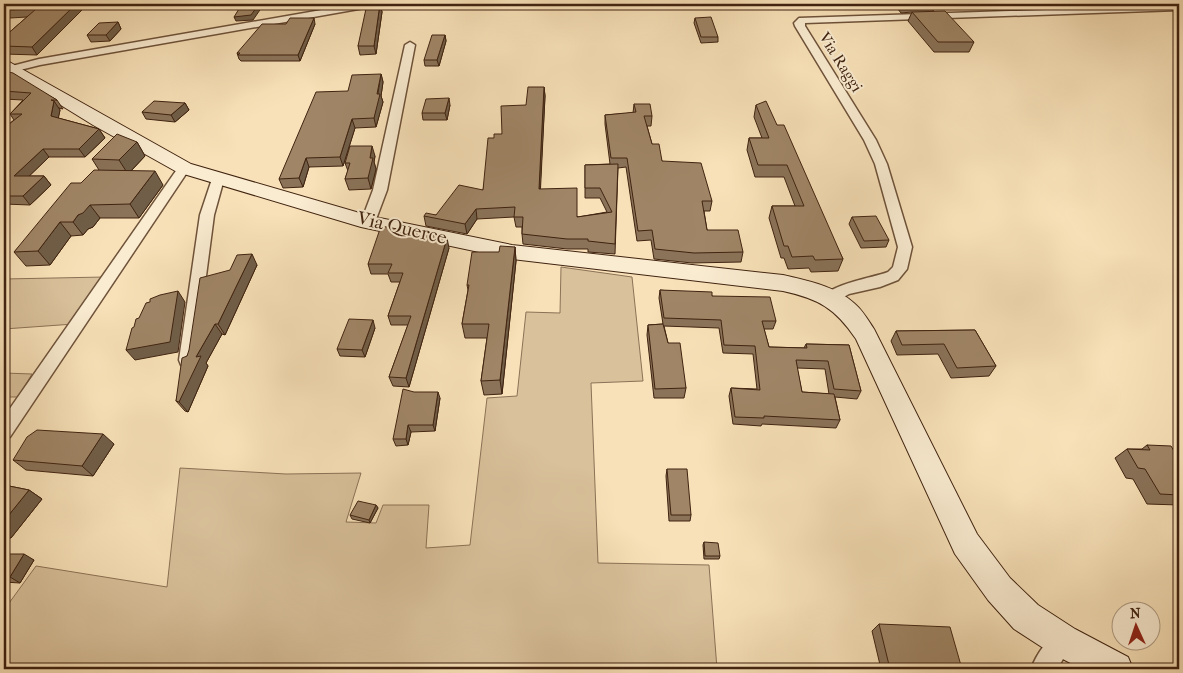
<svg xmlns="http://www.w3.org/2000/svg" width="1183" height="673" font-family="'IM FELL French Canon',serif">
<style>
.green{fill:#d9c19b;stroke:#8c7256}
.lines{fill:none;stroke-linecap:round;stroke-linejoin:round}
.street-casing{stroke:#6e523a;stroke-width:3}
.secondary-casing{stroke:#402310;stroke-width:2}
.street{fill:#faecd1;fill-rule:evenodd}
.secondary{fill:#faecd1;fill-rule:evenodd}
.wall{fill:#8a7359;stroke:#402310;fill-rule:evenodd}
.shaded-wall{fill:#705e48;stroke:#402310}
.building{fill:#a08667;stroke:#402310}
.labels{text-anchor:middle;dominant-baseline:central;stroke-width:4;stroke-linejoin:round;paint-order:stroke}
.far-street-label{font-size:16px;fill:#402310;stroke:#faecd1}
.street-label{font-size:19px;fill:#402310;stroke:#faecd1}
</style>
<rect width="100%" height="100%" fill="#f8e1b8"/>
<filter id="stains"><feTurbulence type="fractalNoise" baseFrequency=".004" numOctaves="4"/><feColorMatrix values="0 0 0 0 .2 0 0 0 0 .09 0 0 0 0 .02 0 0 0 .5 -.17"/></filter>
<radialGradient id="worn" r=".72"><stop offset=".6" stop-color="#630" stop-opacity="0"/><stop offset="1" stop-color="#630" stop-opacity=".3"/></radialGradient>
<g class="green">
<path d="M561,267l71,10 11,104 -52,2 7,180 111,2 8,104h-713v-59l32,-44 131,21 13,-119 106,6 75,-1 -15,49 30,1 7,-18h46l-3,43 44,-3 17,-147 30,-2 9,-84 34,1z"/>
<path d="M104,277l-30,47 -70,5v-50z"/>
<path d="M4,373l28,1 -14,23h-14z"/>
</g>
<g class="lines">
<defs>
<g id="street">
<path d="M356,4h19l-5,3 -330,58 -28,7 -5,-3 1,-2 31,-8z"/>
<path d="M1166,4l13,1v5l-374,13v3l71,114 11,24 25,83 -5,22 -9,11 -18,7 -31,7 -14,8 -5,2 -5,-2 -3,-4c9,-14 50,-20 66,-26l5,-5 5,-20 -23,-83 -11,-24 -69,-114 -1,-3 5,-5 368,-12z"/>
<path d="M410,42l5,3 -28,145 -12,32 -2,3h-10l-2,-3 12,-32 32,-145z"/>
<path d="M184,164l6,4 -180,269 -6,2v-22l176,-252z"/>
<path d="M218,175l6,4 -10,36 -19,145 -2,5 -6,2 -6,-2 -2,-5 21,-145 12,-36z"/>
<path d="M1063,630l8,3 3,8 -17,28h-26c5,-14 18,-34 32,-39z"/>
</g>
<path id="secondary" d="M4,59l187,105 179,52 142,29 271,30c25,6 53,11 72,29 8,7 13,16 19,25l103,205 33,44 28,27 37,24 53,28 5,12h-51l-31,-16 -37,-24 -26,-29 -33,-46 -99,-215c-21,-31 -37,-40 -73,-48l-271,-32 -151,-32 -184,-55 -84,-47 -89,-55z"/>
</defs>
<use href="#street" class="street-casing"/>
<use href="#secondary" class="secondary-casing"/>
<use href="#street" class="street"/>
<use href="#secondary" class="secondary"/>
</g>
<g class="wall">
<path d="M12,4h107l-1,1h-31l-50,50 -33,-1v-17l23,-20 -17,1 -5,-8z"/>
<path d="M380,4l2,8 -6,42 -16,1 -2,-9z"/>
<path d="M786,4h64v2l-47,2 -2,-3h-15z"/>
<path d="M894,4h42l-3,7 41,31 -5,10h-35l-26,-31 4,-9 -11,1z"/>
<path d="M695,18l23,19v5l-17,1 -7,-20z"/>
<path d="M118,22l3,7 -11,12 -19,1 -4,-7z"/>
<path d="M315,24l-15,37h-59l-2,-2 -2,-6z"/>
<path d="M445,35l1,6 -7,25h-14l-1,-6z"/>
<path d="M4,69l2,3 51,28 6,9 -4,-1 1,2 -2,8 41,11 6,9 -20,19h-36l-20,19h15l7,9 -21,20 -26,-1v-76l10,-8 -4,-6 13,-14 -19,-1z"/>
<path d="M381,74l2,8 -2,14 2,6 -7,25 -21,1 -12,38 -34,1 -6,20 -20,1 -4,-9z"/>
<path d="M544,87l1,9 -5,93 38,28 29,-5 -7,-14h-15v-33l25,-1 -5,-40v-9l28,-2 1,-9 18,12 -1,10h-4l5,18 10,17 50,40 -2,10h-6l3,19 36,22 -2,10 -49,1 -38,-4 -3,-19 -14,1 -11,-74 -8,1 -3,86 -27,-2v-3h-21l-44,-5 -1,-10v-7h-6l-2,-10 -37,2 -10,15 -41,-8 -2,-10 12,-1 47,-25 11,-52 8,-4 24,-29z"/>
<path d="M185,103l4,7 -14,12 -29,-3 -4,-7z"/>
<path d="M450,105l-3,15h-24l-1,-7z"/>
<path d="M756,105l21,20 66,134 -5,12 -27,1 -2,-4 -21,1 -4,-11h-3l-12,-40 3,-12h23l-11,-29h-29l-8,-27 2,-12h13l-8,-21z"/>
<path d="M137,142l8,14 -14,15 32,14 -24,33h-39l-7,9 -5,2 -5,6 -12,1 -21,29 -24,1 -12,-14 67,-69 18,-13 -7,-11z"/>
<path d="M375,156l-1,6 2,7 -5,20 -22,1 -4,-11 3,-8 -3,-8z"/>
<path d="M852,217l37,23 -3,7 -25,1 -12,-24z"/>
<path d="M515,247l1,14 -14,133 -18,1 -3,-14 6,-43h-22l-3,-14 6,-34 -1,-5 32,-33z"/>
<path d="M449,248l-40,139 -16,-1 -4,-9 19,-52h-17l-3,-9 12,-34h-9l-3,-8h-17l-3,-10z"/>
<path d="M257,265l-32,70 -3,-1 -16,29 2,3 -20,46 -3,-1 -9,-10 11,-45z"/>
<path d="M660,290l52,6 64,25 -3,8h-9l5,18 35,1 2,-4 43,1 12,46 -4,8 -22,-2 5,23 -4,8 -74,-4 -1,2 -28,-2 -4,-28 2,-8 26,1 -4,-35 -30,-1 -4,-25 -55,-2 4,17 18,45 -2,10h-30l-7,-63 1,-10 15,-1 -4,-26zM797,368l28,1 4,25 -27,-2z"/>
<path d="M375,328l-10,29 -25,-1 -3,-7z"/>
<path d="M975,330l21,36 -7,10 -38,2 -13,-24 -41,1 -6,-14 5,-10z"/>
<path d="M440,398l-5,33 -24,1 -3,13 -12,1 -3,-7z"/>
<path d="M114,444l-21,32 -67,-6 -13,-10z"/>
<path d="M1147,445l32,14v46l-32,-1 -14,-25 -7,-1 -11,-20 12,-9h15z"/>
<path d="M667,469l24,46 -1,6h-21l-3,-45z"/>
<path d="M4,485l25,5 13,9 -31,39 -7,-1z"/>
<path d="M376,505l2,3 -8,15 -18,-4 -2,-4z"/>
<path d="M704,542l16,14 -1,3h-15l-1,-14z"/>
<path d="M4,554l30,6 -14,23 -16,-1z"/>
<path d="M879,624l83,45h-81l-9,-38z"/>
</g>
<g class="shaded-wall">
<path d="M76,4h10l1,1 -50,50 -5,-8z"/>
<path d="M259,4h5l-11,16 -17,1 -2,-4z"/>
<path d="M380,4l2,8 -6,42 -2,-8z"/>
<path d="M314,18l1,6 -15,37 -2,-6z"/>
<path d="M118,22l3,7 -11,12 -4,-6z"/>
<path d="M445,35l1,6 -7,25 -2,-6z"/>
<path d="M381,74l2,8 -2,14 2,6 -7,25 -2,-9z"/>
<path d="M544,87l1,9 -5,103 -1,-10z"/>
<path d="M449,98l1,7 -3,15 -2,-7z"/>
<path d="M54,101l6,9 -3,15 -6,-9z"/>
<path d="M185,103l4,7 -14,12 -4,-7z"/>
<path d="M352,119l3,9 -12,38 -3,-9z"/>
<path d="M99,129l6,9 -20,19 -6,-8z"/>
<path d="M137,142l8,14 -17,18 -9,-14z"/>
<path d="M372,146l3,10 -1,6 2,7 -5,20 -3,-11 2,-20z"/>
<path d="M43,149l6,8 -28,27 -7,-8z"/>
<path d="M306,158l3,9 -6,20 -4,-9z"/>
<path d="M155,171l8,14 -24,33 -9,-14z"/>
<path d="M44,176l7,9 -21,20 -7,-9z"/>
<path d="M90,205l10,13 -7,9 -5,2 -5,6 -10,-13 5,-7z"/>
<path d="M476,209l1,10 -10,15 -2,-10z"/>
<path d="M60,222l11,14 -21,29 -12,-14z"/>
<path d="M447,238l2,10 -40,139 -3,-9z"/>
<path d="M515,247l1,14 -14,133 -2,-14z"/>
<path d="M252,254l5,11 -32,70 -7,-11z"/>
<path d="M178,291l7,11 -7,50 -43,8 -9,-10z"/>
<path d="M373,320l2,8 -10,29 -3,-7z"/>
<path d="M215,324l7,10 -16,29 2,3 -20,46 -9,-10 17,-45z"/>
<path d="M438,392l2,6 -5,33 -2,-6z"/>
<path d="M4,398l5,5 -5,7z"/>
<path d="M408,425l3,7 -3,13 -2,-6z"/>
<path d="M103,434l11,10 -21,32 -11,-10z"/>
<path d="M29,490l13,9 -31,39 -7,-4v-13z"/>
<path d="M376,505l2,3 -8,15 -1,-3z"/>
<path d="M24,554l10,6 -14,23 -10,-6z"/>
</g>
<g class="building">
<path d="M12,4h64l-44,43 -28,-1v-9l32,-28 -31,1z"/>
<path d="M242,4h17l-8,11 -17,2z"/>
<path d="M367,4h13l-6,42h-16z"/>
<path d="M945,11l29,31h-36l-26,-30z"/>
<path d="M711,17l7,20h-17l-6,-19z"/>
<path d="M290,18h24l-16,37h-60l2,-2h-3l25,-29h24z"/>
<path d="M118,22l-12,13h-19l12,-12z"/>
<path d="M432,35h13l-8,25h-13z"/>
<path d="M4,71l9,2 44,27h-6l3,1 -3,15 48,13 -20,20h-36l-29,27h30l-21,20h-19v-68l18,-14h-12l21,-21 -27,-2z"/>
<path d="M381,74l-4,20h3l-6,24 -22,1 -12,38 -34,1 -7,20 -20,1 37,-87 32,-1 4,-16z"/>
<path d="M528,87h16l-5,102 38,-1v29l35,-5 -12,-24h-15v-23l33,-1 -3,80 -27,-3v-2h-21l-45,-5 1,-17h-9l1,-10 -39,2 -11,15 -41,-8 2,-3 10,2 23,-30 24,5 5,-52h6v-4h8l-1,-28 25,-1z"/>
<path d="M449,98l-4,15h-23l4,-14z"/>
<path d="M154,101l31,2 -14,12 -29,-3z"/>
<path d="M766,101l11,24h7l59,134 -28,1 -2,-4 -21,1 -4,-11h-4l-12,-40h32l-17,-41h-29l-9,-27h20l-13,-33z"/>
<path d="M634,104h16l2,12h-8l8,28h7l3,17 39,2 11,38h-10l5,29h31l5,22 -49,1 -39,-4 -3,-19 -14,1 -11,-73h-16l-6,-43 31,-3z"/>
<path d="M117,134l20,8 -18,18 -27,-1z"/>
<path d="M350,146h22l-2,12h3l-5,20 -23,1 5,-16h-5z"/>
<path d="M94,170l61,1 -25,33 -40,1 -7,8 -5,2 -5,7h-13l-22,29 -24,1 57,-69h10z"/>
<path d="M876,216l13,24 -25,1 -12,-24z"/>
<path d="M381,226l66,12 -41,140 -17,-1 22,-61h-23l15,-43h-15l4,-9h-24z"/>
<path d="M500,246l15,1 -15,133 -19,1 8,-57h-27l7,-39h-2l5,-33h27z"/>
<path d="M252,254l-34,70h-3l-19,33 5,-1 -22,46 -3,-1 6,-43 5,-2 2,-6 11,-72 30,-8 7,-15z"/>
<path d="M660,290l52,2v4l58,1 6,24h-14l7,26 38,1 -1,-4 43,1 12,46 -27,-2 -6,-28 -32,-1 6,32 32,2 6,26 -76,-4v2l-29,-1 -4,-29 29,2 -5,-44 -31,-1 -3,-25 -57,-2z"/>
<path d="M178,291l-8,51 -44,8 6,-22 2,-1 2,-8 3,-1 7,-15 4,-1v-3l10,-4z"/>
<path d="M349,319l24,1 -11,30 -25,-1z"/>
<path d="M663,324l5,19h12l6,45 -31,1 -7,-64z"/>
<path d="M975,330l21,36 -39,2 -13,-24 -42,1 -6,-14z"/>
<path d="M403,389l11,3h24l-5,33h-25l-2,14h-13z"/>
<path d="M37,430l66,4 -21,32 -69,-6 14,-23z"/>
<path d="M1147,445l24,1 8,13v36l-19,-1 -15,-25 -7,-1 -11,-19 23,1z"/>
<path d="M667,469h20l4,46h-20z"/>
<path d="M4,485l25,5 -25,31z"/>
<path d="M358,501l18,4 -7,15 -19,-5z"/>
<path d="M704,542l14,1 2,13h-15z"/>
<path d="M4,554h20l-14,23h-6z"/>
<path d="M879,624l71,3 12,42h-72z"/>
</g>
<g class="labels">
<g class="far-street-label">
<text transform="translate(841 62) rotate(58)">Via Raggi</text>
</g>
<g class="street-label">
<text transform="translate(402 228) rotate(13)">Via Querce</text>
</g>
</g>
<rect width="1183" height="673" fill="none" stroke="#f8e1b8" stroke-width="20"/>
<rect x="5" y="5" width="1173" height="663" fill="none" stroke="#402310" stroke-width="2.5"/>
<rect x="10" y="10" width="1163" height="653" fill="none" stroke="#402310"/>
<g transform="translate(1136 626) rotate(357)"><circle r="24" fill="#faecd1" stroke="#b09c84"/>
<path d="M0-4L9 19L0 12L-9 19Z" fill="#8f2418"/>
<text y="-8" font-size="14" font-weight="bold" text-anchor="middle" fill="#402310">N</text>
</g>
<rect width="100%" height="100%" filter="url(#stains)"/>
<rect width="100%" height="100%" fill="url(#worn)"/>
</svg>
